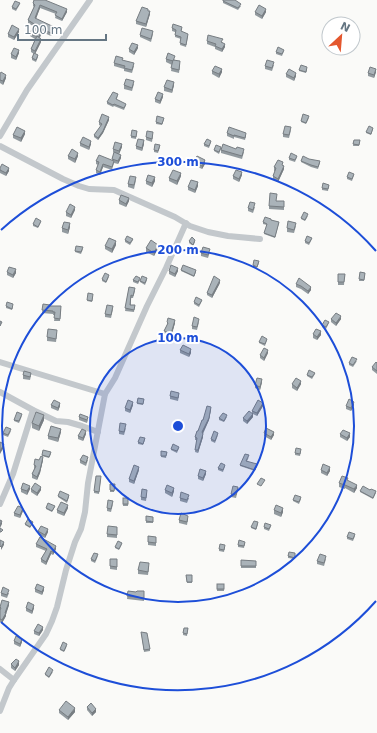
<svg xmlns="http://www.w3.org/2000/svg" width="377" height="733" font-family="'DejaVu Sans',sans-serif">
<style>
.lines{fill:none;stroke-linecap:round;stroke-linejoin:round}
.minor{stroke:#c3c8cc;stroke-width:6}
.wall{fill:#929a9f}
.shaded-wall{fill:#777d82}
.building{fill:#aab3b9;stroke:#777d82}
.ring{fill:none;stroke:#1d4ed8;stroke-width:2}
.centre{fill:#1d4ed8;stroke:#fff;stroke-width:2}
.ring-label{font-size:12px;text-anchor:middle;font-weight:bold;fill:#1d4ed8;stroke:#fff;stroke-width:4;stroke-linejoin:round;paint-order:stroke}
</style>
<rect width="100%" height="100%" fill="#fafaf8"/>
<g class="lines">
<g class="minor">
<path d="M0,136l27,-46 63,-90"/>
<path d="M0,146l63,33 16,7 10,3 25,1 61,27 15,9 18,6 20,4 32,3"/>
<path d="M0,362l105,32 10,-16 32,-72 19,-38 20,-45"/>
<path d="M0,392l33,18 23,11 12,1 14,4 16,6"/>
<path d="M0,504l13,-30 20,-64"/>
<path d="M0,669l14,11 -5,8 -9,23"/>
<path d="M14,680l32,-46 6,-13 5,-14 9,-37 9,-28 6,-13 4,-17 3,-29 17,-89"/>
</g>
</g>
<g class="wall">
<path d="M34,0l33,12 -5,9 -7,-3 1,-4 -16,-6 -4,11 18,11 -3,6 -9,-4 -2,6 1,4 -6,12 3,3 -2,5 -4,-2v-2l2,-4 -3,-2v-3l4,-10 -5,-3v-2l3,-8 -5,-3v-3l6,-13 -1,-1v-3z"/>
<path d="M223,1l18,5 -3,4 -15,-7z"/>
<path d="M20,4l-4,7 -4,-2v-2z"/>
<path d="M148,11l2,3 -4,13 -10,-3v-3z"/>
<path d="M255,12h11l-4,7 -7,-4z"/>
<path d="M172,28l10,1 -1,2 7,5 -2,11 -6,-2 1,-6 -6,-2v-5l-3,-1z"/>
<path d="M19,32l-5,8 -6,-3v-3z"/>
<path d="M153,34l-2,8 -11,-5v-2z"/>
<path d="M207,41l16,1 -1,1 3,4 -3,5 -7,-3v-2l-8,-3z"/>
<path d="M138,48l-4,7 -5,-3v-3z"/>
<path d="M284,51l-2,5 -6,-2v-2z"/>
<path d="M19,53l-3,7 -5,-2v-4z"/>
<path d="M166,59h9l-1,1 6,5 -1,8 -8,-2 1,-6 -6,-3z"/>
<path d="M114,63l20,3 -2,7 -8,-2v-2l-10,-3z"/>
<path d="M274,65l-2,6 -7,-2v-3z"/>
<path d="M307,69l-1,4 -7,-2v-1z"/>
<path d="M212,71l10,1 -3,6 -7,-4z"/>
<path d="M376,72l-2,6 -6,-2v-3z"/>
<path d="M0,74l6,4 -3,7 -3,-2z"/>
<path d="M286,74l10,2 -2,5 -8,-4z"/>
<path d="M134,84l-2,7 -8,-2v-4z"/>
<path d="M174,85l-2,8 -8,-2v-4z"/>
<path d="M118,96l-2,4 10,5 -2,5 -10,-4 -1,1 -6,-3v-2z"/>
<path d="M163,97l-3,7 -5,-2v-3z"/>
<path d="M309,118l-3,6 -5,-2v-1z"/>
<path d="M164,119l-2,6 -6,-1v-2z"/>
<path d="M109,120l-6,13 -5,7 -4,-3v-2l7,-9 -2,-1v-3z"/>
<path d="M373,129l-2,6 -5,-2v-1z"/>
<path d="M291,130l-2,8 -6,-1v-3z"/>
<path d="M137,131l-1,8 -5,-1v-2z"/>
<path d="M227,133l19,3 -1,4 -11,-3v2l-7,-3z"/>
<path d="M25,134l-4,8 -8,-4v-3z"/>
<path d="M153,135l-1,7 -6,-2v-3z"/>
<path d="M354,140h6l-1,6h-6z"/>
<path d="M211,142l-2,6 -5,-2v-2z"/>
<path d="M80,143l11,1 -2,6 -9,-4z"/>
<path d="M144,144l-2,7 -6,-2v-3z"/>
<path d="M122,147l-3,7 2,4 -3,6 -4,-1 -2,7 -9,-3 -3,8 -4,-2v-3l2,-5 -2,-1v-3l16,-1 2,-8h-1v-3z"/>
<path d="M160,147l-2,6 -4,-1v-2z"/>
<path d="M221,149l-2,5 -5,-3v-1z"/>
<path d="M221,150l23,2 -2,7 -21,-6z"/>
<path d="M68,156h10l-3,7 -7,-4z"/>
<path d="M297,157l-2,5 -6,-2v-2z"/>
<path d="M301,161l19,2 -2,6 -7,-2 -10,-5z"/>
<path d="M194,162l11,2 -3,5 -8,-4z"/>
<path d="M283,165l1,4 -6,13 -5,-2v-4l2,-5h-1v-4z"/>
<path d="M0,168l9,3 -3,5 -6,-3z"/>
<path d="M242,175l-3,7 -6,-3v-3z"/>
<path d="M354,175l-2,6 -5,-2v-2z"/>
<path d="M181,176l-4,9 -8,-4v-3z"/>
<path d="M136,180l-2,9 -6,-2v-3z"/>
<path d="M146,181h9l-3,6 -6,-3z"/>
<path d="M329,185l-1,6 -6,-1v-2z"/>
<path d="M198,186l-3,7 -7,-3v-3z"/>
<path d="M119,200l10,1 -3,6 -7,-3z"/>
<path d="M276,201h8v9l-15,-1v-3z"/>
<path d="M255,207l-2,6 -5,-2v-3z"/>
<path d="M75,210l-4,8 -5,-2v-4z"/>
<path d="M308,216l-3,5 -4,-2v-1z"/>
<path d="M271,220l8,3 -4,15 -11,-4 3,-9 -4,-1v-2z"/>
<path d="M41,222l-3,6 -5,-2v-2z"/>
<path d="M296,226l-2,7 -7,-1v-4z"/>
<path d="M70,227l-2,7 -6,-2v-4z"/>
<path d="M312,239l-3,6 -4,-2v-2z"/>
<path d="M125,240h8l-3,5 -5,-3z"/>
<path d="M189,241l6,1 -2,4 -4,-3z"/>
<path d="M116,245l-4,8 -7,-4v-3z"/>
<path d="M146,248h12l-4,8 -8,-4z"/>
<path d="M83,249l-2,5 -6,-2v-1z"/>
<path d="M210,252l-2,6 -7,-2v-3z"/>
<path d="M259,263l-2,5 -4,-1v-2z"/>
<path d="M181,270l15,2 -2,5 -13,-6z"/>
<path d="M169,271h9l-3,6 -6,-3z"/>
<path d="M7,272l9,1 -3,5 -6,-3z"/>
<path d="M360,272l5,1 -1,8h-5z"/>
<path d="M338,274h7l-1,11h-6z"/>
<path d="M109,277l-3,6 -4,-2v-2z"/>
<path d="M133,280h7l-2,4 -5,-2z"/>
<path d="M147,280l-2,5 -5,-3v-1z"/>
<path d="M220,283l-8,15 -5,-3v-2z"/>
<path d="M296,284l15,6 -3,4 -7,-5 -5,-2z"/>
<path d="M129,287l6,4 -2,7h-2v7h4l-1,7 -9,-1z"/>
<path d="M93,296l-1,6 -5,-1v-1z"/>
<path d="M202,301l-3,6 -5,-3v-2z"/>
<path d="M43,304l18,5 -1,12h-6l1,-6h-2v-1l-11,-1z"/>
<path d="M6,306h7l-1,4 -6,-2z"/>
<path d="M113,309l-2,9 -6,-1v-3z"/>
<path d="M331,319h10l-5,7 -5,-4z"/>
<path d="M167,322l8,1 -4,14 -7,-3v-3l3,-6z"/>
<path d="M199,322l-2,8 -5,-1v-3z"/>
<path d="M329,323l-3,6 -4,-2v-2z"/>
<path d="M57,333l-1,9 -9,-1v-4z"/>
<path d="M313,334l8,1 -4,5 -4,-2z"/>
<path d="M267,340l-2,6 -6,-3v-1z"/>
<path d="M180,350l11,3 -2,4 -9,-4z"/>
<path d="M268,353l-4,8 -4,-3v-3z"/>
<path d="M357,361l-4,6 -4,-2v-2z"/>
<path d="M377,363v11l-5,-4v-3z"/>
<path d="M315,374l-3,5 -5,-3v-1z"/>
<path d="M23,375l8,1 -1,4 -7,-1z"/>
<path d="M262,382l-2,8 -5,-2v-3z"/>
<path d="M292,384h9l-4,7 -5,-3z"/>
<path d="M170,396h9l-1,5 -8,-2z"/>
<path d="M138,398l6,1 -1,6 -6,-1z"/>
<path d="M51,405l9,1 -2,5 -7,-3z"/>
<path d="M133,405l-3,8 -5,-2v-3z"/>
<path d="M354,405l-3,6 -5,-2v-3z"/>
<path d="M263,406l-6,10 -4,-2v3l-6,7 -4,-3v-3l9,-4v-3z"/>
<path d="M211,409l-2,11 -6,14v3l-5,16 -3,-1 2,-12h-2v-3l8,-17z"/>
<path d="M22,416l-3,7 -5,-2v-1z"/>
<path d="M79,417l9,3 -1,3 -8,-3z"/>
<path d="M227,417l-3,5 -5,-2v-2z"/>
<path d="M44,420l-5,11 -7,-3v-5z"/>
<path d="M126,428l-2,7 -5,-1v-3z"/>
<path d="M11,431l-3,6 -5,-2v-2z"/>
<path d="M61,432l-3,10 -10,-3v-3z"/>
<path d="M264,433l10,2 -3,5 -7,-4z"/>
<path d="M86,434l-3,7 -5,-2v-3z"/>
<path d="M340,434l10,3 -3,4 -7,-4z"/>
<path d="M218,435l-3,8 -4,-2v-2z"/>
<path d="M145,440l-2,5 -5,-1v-2z"/>
<path d="M179,448l-2,5 -6,-3v-1z"/>
<path d="M161,451l6,1 -1,6 -5,-1z"/>
<path d="M301,451l-1,5 -5,-1v-2z"/>
<path d="M51,454l-2,4 -7,-2v-1z"/>
<path d="M249,457l-2,4 10,5 -2,5 -15,-5v-1z"/>
<path d="M39,460h4l-3,13 -3,7 -5,-2v-4l2,-5v-4z"/>
<path d="M80,460h8l-2,6 -6,-3z"/>
<path d="M225,466l-2,6 -5,-2v-2z"/>
<path d="M139,470l-5,14 -5,-2v-3z"/>
<path d="M321,470l9,1 -3,5 -6,-3z"/>
<path d="M206,474l-3,7 -5,-2v-3z"/>
<path d="M101,478l-2,16 -5,-1v-2z"/>
<path d="M339,483l18,5 -3,5 -9,-5v1l-6,-2z"/>
<path d="M110,484h5l-1,8h-4z"/>
<path d="M21,489h9l-3,6 -6,-3z"/>
<path d="M31,489l10,1 -4,6 -6,-4z"/>
<path d="M165,490l9,1 -2,6 -7,-4z"/>
<path d="M238,490l-2,8 -5,-1v-3z"/>
<path d="M360,491l16,2 -3,6 -13,-7z"/>
<path d="M147,493l-1,8 -5,-1v-3z"/>
<path d="M58,496l11,1 -2,6 -9,-6z"/>
<rect x="123" y="498" width="5" height="8"/>
<path d="M180,498h9l-2,5 -7,-2z"/>
<path d="M301,499l-2,5 -6,-3v-1z"/>
<path d="M113,504l-2,8 -4,-1v-3z"/>
<path d="M55,507l-3,5 -6,-3v-1z"/>
<path d="M68,508l-4,8 -7,-3v-3z"/>
<path d="M274,510l9,2 -2,5 -7,-3z"/>
<path d="M23,511l-3,7 -6,-2v-3z"/>
<path d="M146,516l7,1v6h-7z"/>
<path d="M188,519l-1,6 -8,-2v-3z"/>
<path d="M33,523l-3,5 -5,-3v-1z"/>
<path d="M258,524l-2,6 -5,-2v-1z"/>
<path d="M271,526l-2,5 -5,-2v-2z"/>
<path d="M117,530v8l-10,-1v-3z"/>
<path d="M38,531l10,1 -3,6 -7,-4z"/>
<path d="M148,536l8,1v9l-8,-1z"/>
<path d="M355,536l-2,5 -6,-2v-2z"/>
<path d="M245,543l-1,5 -6,-1v-2z"/>
<path d="M36,544l20,5 -3,6 -2,-1 -5,11 -5,-3v-3l5,-8 -10,-4z"/>
<path d="M122,544l-3,6 -4,-2v-1z"/>
<path d="M225,547l-1,5 -5,-1v-2z"/>
<path d="M295,553v6l-7,-1v-2z"/>
<path d="M98,556l-3,7 -4,-2v-2z"/>
<path d="M110,559h7v11l-7,-1z"/>
<path d="M326,559l-2,7 -7,-2v-3z"/>
<path d="M241,560l15,1v7h-15z"/>
<path d="M149,566l-1,9 -10,-1v-4z"/>
<path d="M186,575h6v8h-5z"/>
<rect x="217" y="584" width="7" height="7"/>
<path d="M35,589l9,1 -2,5 -7,-3z"/>
<path d="M128,591l8,1 8,-1v10l-17,-2z"/>
<path d="M1,593h8l-2,5 -6,-2z"/>
<path d="M9,605l-3,9v2l-4,7 -2,-1v-15z"/>
<path d="M26,608h8l-2,6 -6,-3z"/>
<path d="M184,628h4l-1,8 -4,-1z"/>
<path d="M43,630l-4,6 -5,-2v-3z"/>
<path d="M141,632l9,17v2l-6,1z"/>
<path d="M14,641l8,1 -2,5 -6,-3z"/>
<path d="M67,646l-3,6 -4,-2v-1z"/>
<path d="M11,664l8,1 -4,6 -4,-3z"/>
<path d="M53,672l-4,6 -4,-3v-1z"/>
<path d="M87,707l9,5 -4,4 -5,-6z"/>
<path d="M59,710l16,2 -7,8 -9,-7z"/>
</g>
<g class="shaded-wall">
<path d="M40,5v3l-5,13v-3z"/>
<path d="M67,9v3l-5,9v-2z"/>
<path d="M266,9v3l-4,7v-3z"/>
<path d="M150,11v3l-4,13v-3z"/>
<path d="M54,27v3l-3,6v-3z"/>
<path d="M19,29v3l-5,8v-3z"/>
<path d="M42,29v3l-4,8v-2z"/>
<path d="M41,39v3l-6,12v-3z"/>
<path d="M225,44v3l-3,5v-3z"/>
<path d="M138,45v3l-4,7v-3z"/>
<path d="M19,50v3l-3,7v-3z"/>
<path d="M222,69v3l-3,6v-4z"/>
<path d="M376,69v3l-2,6v-3z"/>
<path d="M296,73v3l-2,5v-3z"/>
<path d="M6,75v3l-3,7v-4z"/>
<path d="M174,82v3l-2,8v-3z"/>
<path d="M163,94v3l-3,7v-3z"/>
<path d="M109,117v3l-6,13 -5,7v-2z"/>
<path d="M25,131v3l-4,8v-4z"/>
<path d="M144,140v4l-2,7v-3z"/>
<path d="M91,141v3l-2,6v-3z"/>
<path d="M122,144v3l-3,7v-3z"/>
<path d="M78,153v3l-3,7v-4z"/>
<path d="M121,155v3l-3,6v-3z"/>
<path d="M205,160v4l-3,5v-3z"/>
<path d="M103,164v3l-3,8v-3z"/>
<path d="M284,166v3l-6,13v-3z"/>
<path d="M9,168v3l-3,5v-3z"/>
<path d="M242,172v3l-3,7v-3z"/>
<path d="M181,173v3l-4,9v-4z"/>
<path d="M155,177v4l-3,6v-4z"/>
<path d="M198,182v4l-3,7v-3z"/>
<path d="M129,198v3l-3,6v-3z"/>
<path d="M75,207v3l-4,8v-3z"/>
<path d="M70,223v4l-2,7v-4z"/>
<path d="M116,241v4l-4,8v-4z"/>
<path d="M158,245v3l-4,8v-3z"/>
<path d="M178,268v3l-3,6v-3z"/>
<path d="M16,269v4l-3,5v-3z"/>
<path d="M220,280v3l-8,15v-3z"/>
<path d="M311,287v3l-3,4v-3z"/>
<path d="M341,316v3l-5,7v-3z"/>
<path d="M175,320v3l-4,14v-3z"/>
<path d="M321,331v4l-4,5v-3z"/>
<path d="M191,349v4l-2,4v-3z"/>
<path d="M268,350v3l-4,8v-3z"/>
<path d="M262,379v3l-2,8v-3z"/>
<path d="M301,381v3l-4,7v-3z"/>
<path d="M133,402v3l-3,8v-3z"/>
<path d="M354,402v3l-3,6v-3z"/>
<path d="M60,403v3l-2,5v-3z"/>
<path d="M263,403v3l-6,10v-3z"/>
<path d="M211,407v2l-2,11 -7,15v-3z"/>
<path d="M253,414v3l-6,7v-3z"/>
<path d="M44,415v5l-5,11v-5z"/>
<path d="M61,429v3l-3,10v-4z"/>
<path d="M86,431v3l-3,7v-3z"/>
<path d="M274,432v3l-3,5v-3z"/>
<path d="M350,433v4l-3,4v-3z"/>
<path d="M203,434v3l-5,16v-3z"/>
<path d="M4,444v3l-4,7v-3z"/>
<path d="M43,457v3l-3,13 -3,7v-3z"/>
<path d="M139,467v3l-5,14v-3z"/>
<path d="M330,467v4l-3,5v-3z"/>
<path d="M206,471v3l-3,7v-3z"/>
<path d="M357,485v3l-3,5v-4z"/>
<path d="M30,486v3l-3,6v-4z"/>
<path d="M41,487v3l-4,6v-3z"/>
<path d="M174,488v3l-2,6v-4z"/>
<path d="M68,505v3l-4,8v-3z"/>
<path d="M23,508v3l-3,7v-3z"/>
<path d="M283,508v4l-2,5v-4z"/>
<path d="M2,521v3l-2,4v-3z"/>
<path d="M48,529v3l-3,6v-3z"/>
<path d="M4,542v3l-3,5v-3z"/>
<path d="M56,546v3l-3,6v-3z"/>
<path d="M51,551v3l-5,11v-3z"/>
<path d="M44,587v3l-2,5v-3z"/>
<path d="M9,602v3l-3,9v2l-4,7v-3z"/>
<path d="M34,605v3l-2,6v-3z"/>
<path d="M43,627v3l-4,6v-3z"/>
<path d="M22,639v3l-2,5v-3z"/>
<path d="M19,661v4l-4,6v-3z"/>
<path d="M75,708v4l-7,8v-3z"/>
<path d="M96,709v3l-4,4v-3z"/>
</g>
<g class="building">
<path d="M34,0h11l22,9 -5,10 -7,-4 2,-3 -17,-7 -5,13 19,9 -3,6 -9,-4 -3,8 -9,-3 4,-10 -6,-4 7,-15 -2,-2z"/>
<path d="M223,0h12l6,4 -3,4 -15,-7z"/>
<path d="M15,1l5,2 -4,6 -4,-2z"/>
<path d="M259,5l7,4 -4,7 -7,-4z"/>
<path d="M142,7l6,2v2h2l-4,13 -10,-3z"/>
<path d="M173,24l9,3 -1,4 7,3 -2,11 -6,-2 1,-6 -6,-2 1,-5 -4,-2z"/>
<path d="M12,25l7,4 -5,8 -6,-3z"/>
<path d="M142,28l11,3 -2,8 -11,-4z"/>
<path d="M208,35l15,4 -2,3 4,2 -3,5 -7,-3 1,-2 -9,-3z"/>
<path d="M37,36l4,3 -6,12 -4,-2z"/>
<path d="M132,43l6,2 -4,7 -5,-3z"/>
<path d="M278,47l6,3 -2,4 -6,-2z"/>
<path d="M14,48l5,2 -3,7 -5,-3z"/>
<path d="M34,53l4,2 -2,5 -4,-2z"/>
<path d="M168,53l7,3 -2,5 -7,-2z"/>
<path d="M116,56l7,2 -1,2 12,3 -2,7 -8,-2 1,-2 -11,-3z"/>
<path d="M173,60l7,1 -1,9 -8,-2z"/>
<path d="M267,60l7,2 -2,6 -7,-2z"/>
<path d="M301,65l6,2 -1,5 -7,-2z"/>
<path d="M215,66l7,3 -3,5 -7,-3z"/>
<path d="M370,67l6,2 -2,6 -6,-2z"/>
<path d="M289,69l7,4 -2,5 -8,-4z"/>
<path d="M1,72l5,3 -3,6 -3,-1v-6z"/>
<path d="M126,79l8,2 -2,7 -8,-3z"/>
<path d="M167,80l7,2 -2,8 -8,-3z"/>
<path d="M113,92l5,2 -2,5 10,5 -2,4 -10,-4 -1,1 -6,-3z"/>
<path d="M158,92l5,2 -3,7 -5,-2z"/>
<path d="M102,114l7,3 -6,14 -5,7 -4,-3 8,-11 -3,-2z"/>
<path d="M303,114l6,2 -3,7 -5,-2z"/>
<path d="M157,116l7,2 -2,6 -6,-2z"/>
<path d="M285,126l6,1 -2,8 -6,-1z"/>
<path d="M369,126l4,2 -2,6 -5,-2z"/>
<path d="M17,127l8,4 -4,7 -8,-3z"/>
<path d="M229,127l17,6 -1,5 -11,-3v1l-7,-3z"/>
<path d="M132,130l5,1 -1,6 -5,-1z"/>
<path d="M147,131l6,1 -1,7 -6,-2z"/>
<path d="M83,137l8,4 -2,6 -9,-4z"/>
<path d="M138,139l6,1 -2,8 -6,-2z"/>
<path d="M207,139l4,2 -2,5 -5,-2z"/>
<path d="M354,140h6l-1,5 -6,-1z"/>
<path d="M115,142l7,2 -3,7 -6,-2z"/>
<path d="M155,144l5,1 -2,6 -4,-1z"/>
<path d="M223,144l13,5 1,-2 7,2 -2,7 -21,-6z"/>
<path d="M216,145l5,2 -2,5 -5,-2z"/>
<path d="M72,149l6,4 -3,6 -7,-3z"/>
<path d="M114,152l7,3 -3,6 -6,-2z"/>
<path d="M291,153l6,3 -2,4 -6,-2z"/>
<path d="M99,155l15,6 -2,6 -9,-3 -3,8 -4,-2 3,-8 -3,-1z"/>
<path d="M197,156l8,4 -3,6 -8,-4z"/>
<path d="M303,156l6,3 11,2 -2,6 -7,-2 -10,-4z"/>
<path d="M278,160l5,2 -1,3 2,1 -6,13 -5,-3 3,-8 -2,-1z"/>
<path d="M2,164l7,4 -3,5 -6,-3v-2z"/>
<path d="M173,170l8,3 -4,8 -8,-3z"/>
<path d="M236,170l6,2 -3,7 -6,-3z"/>
<path d="M349,172l5,2 -2,5 -5,-2z"/>
<path d="M148,175l7,2 -3,6 -6,-2z"/>
<path d="M130,176l6,1 -2,8 -6,-1z"/>
<path d="M191,180l7,2 -3,8 -7,-3z"/>
<path d="M323,183l6,2 -1,4 -6,-1z"/>
<path d="M270,193l7,1 -1,7h8v6l-15,-1z"/>
<path d="M121,195l8,3 -3,6 -7,-4z"/>
<path d="M250,202l5,1 -2,7 -5,-2z"/>
<path d="M70,204l5,3 -4,8 -5,-3z"/>
<path d="M304,212l4,2 -3,6 -4,-2z"/>
<path d="M265,217l6,2v1l8,2 -4,15 -11,-4 3,-9 -4,-2z"/>
<path d="M36,218l5,3 -3,6 -5,-3z"/>
<path d="M288,221l8,2 -2,7 -7,-2z"/>
<path d="M64,222l6,1 -2,7 -6,-2z"/>
<path d="M127,236l6,3 -3,4 -5,-3z"/>
<path d="M307,236l5,2 -3,5 -4,-2z"/>
<path d="M192,237l3,3 -2,5 -4,-4z"/>
<path d="M109,238l7,3 -4,8 -7,-3z"/>
<path d="M151,240l7,5 -4,8 -8,-5z"/>
<path d="M76,246l7,1 -2,5 -6,-1z"/>
<path d="M203,247l7,2 -2,6 -7,-2z"/>
<path d="M254,260l5,1 -2,6 -4,-2z"/>
<path d="M171,265l7,3 -3,6 -6,-3z"/>
<path d="M183,265l13,5 -2,6 -13,-6z"/>
<path d="M9,267l7,2 -3,6 -6,-3z"/>
<path d="M360,272l5,1 -1,7 -5,-1z"/>
<path d="M105,273l4,2 -3,7 -4,-3z"/>
<path d="M338,274h7l-1,8h-6z"/>
<path d="M136,276l4,2 -2,4 -5,-2z"/>
<path d="M142,276l5,2 -2,5 -5,-2z"/>
<path d="M214,276l6,4 -8,15 -5,-2z"/>
<path d="M299,278l12,9 -3,4 -7,-5 -5,-2z"/>
<path d="M129,287l6,1 -2,8 -2,-1 -1,10h5l-1,5 -9,-2z"/>
<path d="M88,293l5,1 -1,7 -5,-1z"/>
<path d="M196,297l6,3 -3,5 -5,-3z"/>
<path d="M7,302l6,2 -1,5 -6,-3z"/>
<path d="M43,304l7,1v1h11l-1,13 -6,-1 1,-6h-2v-1l-11,-1z"/>
<path d="M107,305l6,1 -2,9 -6,-1z"/>
<path d="M336,313l5,3 -5,7 -5,-4z"/>
<path d="M194,317l5,2 -2,8 -5,-1z"/>
<path d="M168,318l7,2 -4,14 -7,-3 4,-8 -1,-1z"/>
<path d="M325,320l4,2 -3,5 -4,-2z"/>
<path d="M0,321l2,1 -2,4z"/>
<path d="M48,329l9,1 -1,9 -9,-2z"/>
<path d="M316,329l5,2 -4,6 -4,-3z"/>
<path d="M262,336l5,3 -2,5 -6,-2z"/>
<path d="M183,345l8,4 -2,5 -9,-4z"/>
<path d="M264,348l4,2 -4,8 -4,-3z"/>
<path d="M352,357l5,2 -4,6 -4,-2z"/>
<path d="M376,362l1,1v8l-5,-4z"/>
<path d="M309,370l6,3 -3,4 -5,-2z"/>
<path d="M24,371l7,2 -1,4 -7,-2z"/>
<path d="M257,378l5,1 -2,8 -5,-2z"/>
<path d="M296,378l5,3 -4,7 -5,-4z"/>
<path d="M171,391l8,2 -1,5 -8,-2z"/>
<path d="M138,398l6,1 -1,5 -6,-1z"/>
<path d="M349,399l5,3 -3,6 -5,-2z"/>
<path d="M54,400l6,3 -2,5 -7,-3z"/>
<path d="M128,400l5,2 -3,8 -5,-2z"/>
<path d="M258,400l5,3 -6,10 -5,-2z"/>
<path d="M207,406l4,1 -2,11 -7,14 1,2 -5,16h-3l2,-12 -2,-1 2,-6h1l4,-11h1z"/>
<path d="M249,411l4,3 -6,7 -4,-3z"/>
<path d="M17,412l5,2 -3,7 -5,-1z"/>
<path d="M36,412l8,3 -5,11 -7,-3z"/>
<path d="M223,413l4,2 -3,6 -5,-3z"/>
<path d="M80,414l8,3 -1,3 -8,-3z"/>
<path d="M120,423l6,1 -2,8 -5,-1z"/>
<path d="M51,426l10,3 -3,9 -10,-2z"/>
<path d="M6,427l5,2 -3,6 -5,-2z"/>
<path d="M266,428l8,4 -3,5 -7,-4z"/>
<path d="M82,429l4,2 -3,7 -5,-2z"/>
<path d="M343,430l7,3 -3,5 -7,-4z"/>
<path d="M214,431l4,2 -3,8 -4,-2z"/>
<path d="M140,437l5,1 -2,6 -5,-2z"/>
<path d="M0,442l4,2 -4,7z"/>
<path d="M173,444l6,3 -2,4 -6,-2z"/>
<path d="M296,448l5,1 -1,5 -5,-1z"/>
<path d="M43,450l8,2 -2,5 -7,-2z"/>
<path d="M161,451l6,1 -1,4h-5z"/>
<path d="M245,454l4,1 -3,6 11,3 -2,6 -15,-5z"/>
<path d="M83,455l5,2 -2,6 -6,-3z"/>
<path d="M41,456l2,1 -3,13 -3,7 -5,-3 4,-8 -2,-1 1,-6 4,1z"/>
<path d="M221,463l4,2 -2,5 -5,-2z"/>
<path d="M323,464l7,3 -3,6 -6,-3z"/>
<path d="M134,465l5,2 -5,14 -5,-2z"/>
<path d="M200,469l6,2 -3,7 -5,-2z"/>
<path d="M96,476h5l-2,16 -5,-1z"/>
<path d="M342,476l6,2 -1,2 10,5 -3,4 -9,-4 -6,-2z"/>
<path d="M261,478l4,2 -4,6 -4,-2z"/>
<path d="M23,483l7,3 -3,5 -6,-2z"/>
<path d="M35,483l6,4 -4,6 -6,-4z"/>
<path d="M110,484h5l-1,7 -4,-1z"/>
<path d="M167,485l7,3 -2,5 -7,-3z"/>
<path d="M233,486l5,1 -2,8 -5,-1z"/>
<path d="M363,486l7,4 1,-1 5,2 -3,7 -13,-7z"/>
<path d="M142,489l5,1 -1,8 -5,-1z"/>
<path d="M60,491l9,4 -2,6 -9,-5z"/>
<path d="M181,492l8,3 -2,5 -7,-2z"/>
<path d="M295,495l6,2 -2,5 -6,-2z"/>
<rect x="123" y="498" width="5" height="6"/>
<path d="M108,500l5,1 -2,8 -4,-1z"/>
<path d="M61,502l7,3 -4,8 -7,-3z"/>
<path d="M48,503l7,3 -3,5 -6,-3z"/>
<path d="M276,505l7,3 -2,5 -7,-3z"/>
<path d="M18,506l5,2 -3,7 -6,-2z"/>
<path d="M181,513l7,3 -1,6 -8,-2z"/>
<path d="M146,516l7,1v5l-7,-1z"/>
<path d="M28,519l5,3 -3,5 -5,-3z"/>
<path d="M0,520l2,1 -2,4z"/>
<path d="M254,521l4,1 -2,7 -5,-2z"/>
<path d="M265,523l6,2 -2,4 -5,-2z"/>
<path d="M41,526l7,3 -3,6 -7,-4z"/>
<path d="M108,526l9,1v8l-10,-1z"/>
<path d="M0,528l3,2 -2,2h-1z"/>
<path d="M349,532l6,2 -2,5 -6,-2z"/>
<path d="M148,536l8,1v6l-8,-1z"/>
<path d="M40,537l16,9 -3,6 -2,-1 -5,11 -5,-3 6,-10 -11,-5z"/>
<path d="M0,540l4,2 -3,5 -1,-1z"/>
<path d="M239,540l6,2 -1,4 -6,-1z"/>
<path d="M118,541l4,2 -3,6 -4,-2z"/>
<path d="M220,544l5,1 -1,5 -5,-1z"/>
<path d="M289,552l6,1v5l-7,-2z"/>
<path d="M94,553l4,1 -3,7 -4,-2z"/>
<path d="M320,554l6,2 -2,7 -7,-2z"/>
<path d="M110,559h7v8l-7,-1z"/>
<path d="M241,560l15,1v5h-15z"/>
<path d="M140,562l9,1 -1,9 -10,-2z"/>
<path d="M186,575h6v7h-5z"/>
<path d="M37,584l7,3 -2,5 -7,-3z"/>
<rect x="217" y="584" width="7" height="5"/>
<path d="M3,587l6,3 -2,5 -6,-2z"/>
<path d="M128,591l8,1 1,-1h7v7l-17,-2z"/>
<path d="M2,600l7,2 -4,11h1l-4,7 -2,-1v-9l1,-2 -1,-1z"/>
<path d="M28,602l6,3 -2,6 -6,-3z"/>
<path d="M38,624l5,3 -4,6 -5,-2z"/>
<path d="M184,628h4l-1,6 -4,-1z"/>
<path d="M141,632l6,1 3,16 -6,1z"/>
<path d="M16,636l6,3 -2,5 -6,-3z"/>
<path d="M63,642l4,2 -3,7 -4,-2z"/>
<path d="M16,659l3,2 -4,7 -4,-4z"/>
<path d="M49,667l4,3 -4,7 -4,-3z"/>
<path d="M66,701l9,7 -7,9 -9,-7z"/>
<path d="M91,703l5,6 -4,4 -5,-6z"/>
</g>
<circle cx="178" cy="426" r="88" fill="#1d4ed8" fill-opacity=".12"/>
<g class="ring">
<circle cx="178" cy="426" r="88"/>
<circle cx="178" cy="426" r="176"/>
<path d="M376 601A264 264 0 0 1 1 622M1 230A264 264 0 0 1 376 251"/>
</g>
<circle cx="178" cy="426" r="6" class="centre"/>
<g class="ring-label">
<text x="178" y="166">300 m</text>
<text x="178" y="254">200 m</text>
<text x="178" y="342">100 m</text>
</g>
<g transform="translate(341 36) rotate(26)"><circle r="19" fill="#ffffff" stroke="#c1c8cd"/>
<path d="M0-3L7 15L0 10L-7 15Z" fill="#e4572e"/>
<text y="-6" font-size="11" font-weight="bold" text-anchor="middle" fill="#657683">N</text>
</g>
<path d="M18 34v6h88v-6" fill="none" stroke="#657683" stroke-width="2"/>
<text x="24" y="34" font-size="12" fill="#657683" stroke="#ffffff" stroke-width="3" paint-order="stroke">100 m</text>
</svg>
